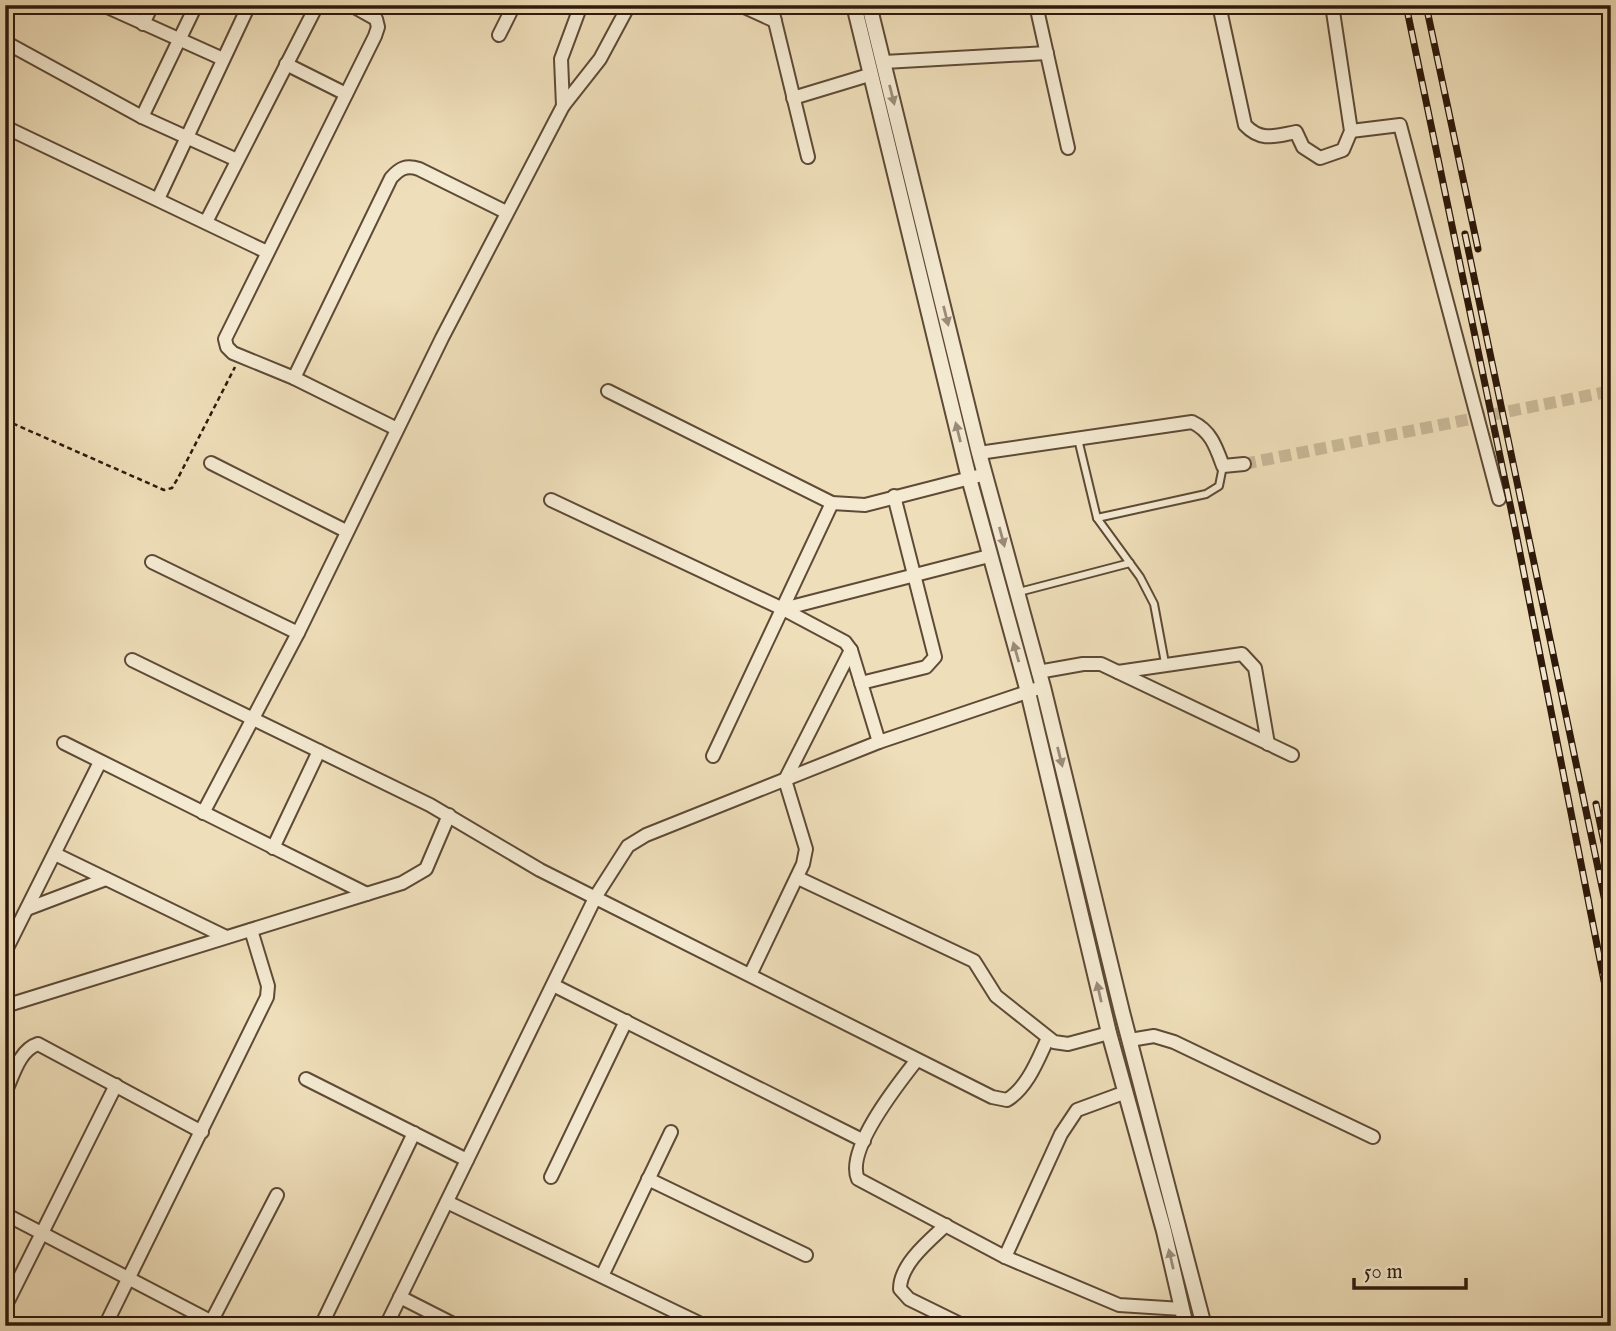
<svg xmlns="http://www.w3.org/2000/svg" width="1616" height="1331" font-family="'IM FELL English',serif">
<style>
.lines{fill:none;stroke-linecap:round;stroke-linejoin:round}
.minor-tunnel{stroke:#c8b796;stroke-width:12;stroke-dasharray:12 6;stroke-linecap:butt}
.service-casing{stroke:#5e4a36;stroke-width:10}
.minor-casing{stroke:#5e4a36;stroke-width:16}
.tertiary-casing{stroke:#5e4a36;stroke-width:18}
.path{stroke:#2e190a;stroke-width:2.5;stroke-dasharray:5 3.5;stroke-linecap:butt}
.service{stroke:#f4ead2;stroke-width:6}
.minor{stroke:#f4ead2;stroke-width:12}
.tertiary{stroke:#f4ead2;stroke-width:14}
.rail-casing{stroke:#2e190a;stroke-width:7}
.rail{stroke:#f4ead2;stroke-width:4.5;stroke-dasharray:13;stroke-linecap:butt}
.oneway{fill:#9b8c78}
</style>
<rect width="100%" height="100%" fill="#eedeb9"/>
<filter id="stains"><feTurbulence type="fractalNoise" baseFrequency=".00286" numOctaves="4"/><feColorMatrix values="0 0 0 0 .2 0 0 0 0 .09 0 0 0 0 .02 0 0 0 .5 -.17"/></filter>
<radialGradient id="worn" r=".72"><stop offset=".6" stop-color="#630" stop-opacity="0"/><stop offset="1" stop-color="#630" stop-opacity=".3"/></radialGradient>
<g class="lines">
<path class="minor-tunnel" d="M1244,464l367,-73"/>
<defs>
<g id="service">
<path d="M1078,439l19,79 43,59 14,27 11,59"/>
<path d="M1097,518l109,-24 13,-8 4,-20"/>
<path d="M1019,592l111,-29"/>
</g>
<g id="minor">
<path d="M103,5l120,54"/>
<path d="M351,5l25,14 2,8 -3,9 -150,303 2,8 6,6 61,25 103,51"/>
<path d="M740,5l35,16"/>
<path d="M771,5l37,152"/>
<path d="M1036,5l32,143"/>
<path d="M1219,5l26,120c16,17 30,11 51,7l7,15 17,11 23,-8 8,-19 -19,-126"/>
<path d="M143,24l9,-19"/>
<path d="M499,35l15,-30"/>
<path d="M5,42l137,75 95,43"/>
<path d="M884,62l163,-9"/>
<path d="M286,64l60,30"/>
<path d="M793,98l76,-23"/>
<path d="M563,106l37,-47 29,-54"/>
<path d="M142,117l54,-112"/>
<path d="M5,127l262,125"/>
<path d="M1351,131l49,-6 99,374"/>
<path d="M158,199l91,-194"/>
<path d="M206,222l111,-217"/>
<path d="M294,378l97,-200c9,-10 15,-13 28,-9l87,43"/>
<path d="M608,391l224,112 33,2 113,-29"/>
<path d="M979,453l213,-31c19,9 24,25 31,44l21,-2"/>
<path d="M211,463l135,68"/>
<path d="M551,500l232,109 62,33 6,8 28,92"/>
<path d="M152,562l146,71"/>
<path d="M783,609l206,-53"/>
<path d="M132,660l298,145 110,65 452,227 15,3c21,-13 31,-41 41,-62"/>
<path d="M1038,672l45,-8h18l191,91"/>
<path d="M1118,672l124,-18 13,14 13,76"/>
<path d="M861,683l65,-16 9,-10 -41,-161"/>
<path d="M64,743l303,151"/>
<path d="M713,756l119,-253"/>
<path d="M203,813l95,-180 144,-295 121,-232 -2,-47 20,-54"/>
<path d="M273,848l46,-97"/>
<path d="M55,854l171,83"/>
<path d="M798,878l176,83 22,35 58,46 14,2 41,-11"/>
<path d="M27,909l79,-30"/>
<path d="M5,952l95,-190"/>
<path d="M751,973l52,-109 3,-15 -21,-69 66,-130"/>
<path d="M553,985l311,156"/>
<path d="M5,1006l397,-123 24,-14 23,-54"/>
<path d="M1130,1040l24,-4 20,6 199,95"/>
<path d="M916,1061c-18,23 -71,89 -58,118l147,78 114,48 63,4"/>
<path d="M306,1079l161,81"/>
<path d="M5,1093c8,-17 14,-43 33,-49l164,88"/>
<path d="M551,1177l75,-156"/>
<path d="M648,1179l158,76"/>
<path d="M447,1202l258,124"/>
<path d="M5,1214l215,112"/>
<path d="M946,1225c-17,16 -46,39 -46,64l9,10 55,27"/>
<path d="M1005,1257l56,-123 16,-24 49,-18"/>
<path d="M602,1276l69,-144"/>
<path d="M400,1297l57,29"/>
<path d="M5,1307l111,-222"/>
<path d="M5,1322l7,4"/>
<path d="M105,1326l162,-329 1,-11 -17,-56"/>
<path d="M209,1326l68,-131"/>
<path d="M321,1326l93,-193"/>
<path d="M386,1326l210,-430 32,-50 18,-11 233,-93 157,-53"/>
</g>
<g id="tertiary">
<path d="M854,5l115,473 59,214 81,341 55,198 22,95"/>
<path d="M869,5l110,448 64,234 79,325 82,314"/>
</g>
</defs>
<use href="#service" class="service-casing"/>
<use href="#minor" class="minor-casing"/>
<use href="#tertiary" class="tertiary-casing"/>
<path class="path" d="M5,420l159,70 8,-2 6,-10 57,-111"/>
<use href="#service" class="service"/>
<use href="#minor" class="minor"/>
<use href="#tertiary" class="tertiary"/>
<defs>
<g id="rail">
<path d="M1406,5l110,528 95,483"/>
<path d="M1426,5l52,244"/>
<path d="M1465,234l146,696"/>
<path d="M1596,804l15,72"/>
</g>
</defs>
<use href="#rail" class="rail-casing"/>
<use href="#rail" class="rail"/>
</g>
<defs><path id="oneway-solid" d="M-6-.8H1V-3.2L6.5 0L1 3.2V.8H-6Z" transform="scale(1.75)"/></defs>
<g class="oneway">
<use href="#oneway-solid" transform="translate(892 95) rotate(76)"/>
<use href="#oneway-solid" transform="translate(946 316) rotate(76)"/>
<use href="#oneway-solid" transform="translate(958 432) rotate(-104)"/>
<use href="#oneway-solid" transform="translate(1002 537) rotate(75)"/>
<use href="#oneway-solid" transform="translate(1016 652) rotate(-106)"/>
<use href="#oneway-solid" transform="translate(1060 757) rotate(76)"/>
<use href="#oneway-solid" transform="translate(1099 992) rotate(-103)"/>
<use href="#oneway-solid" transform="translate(1171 1259) rotate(-103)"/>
</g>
<rect width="1616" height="1331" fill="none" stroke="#eedeb9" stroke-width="28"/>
<rect x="7" y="7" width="1602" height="1317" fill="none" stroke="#2e190a" stroke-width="3.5"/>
<rect x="14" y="14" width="1588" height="1303" fill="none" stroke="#2e190a" stroke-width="2"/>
<path d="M1354 1278v10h112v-10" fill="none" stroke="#2e190a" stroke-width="3.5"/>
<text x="1364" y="1278" font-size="21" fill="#2e190a" stroke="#f4ead2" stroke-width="5" paint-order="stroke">50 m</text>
<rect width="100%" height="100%" filter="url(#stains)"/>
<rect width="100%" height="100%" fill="url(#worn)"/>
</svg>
